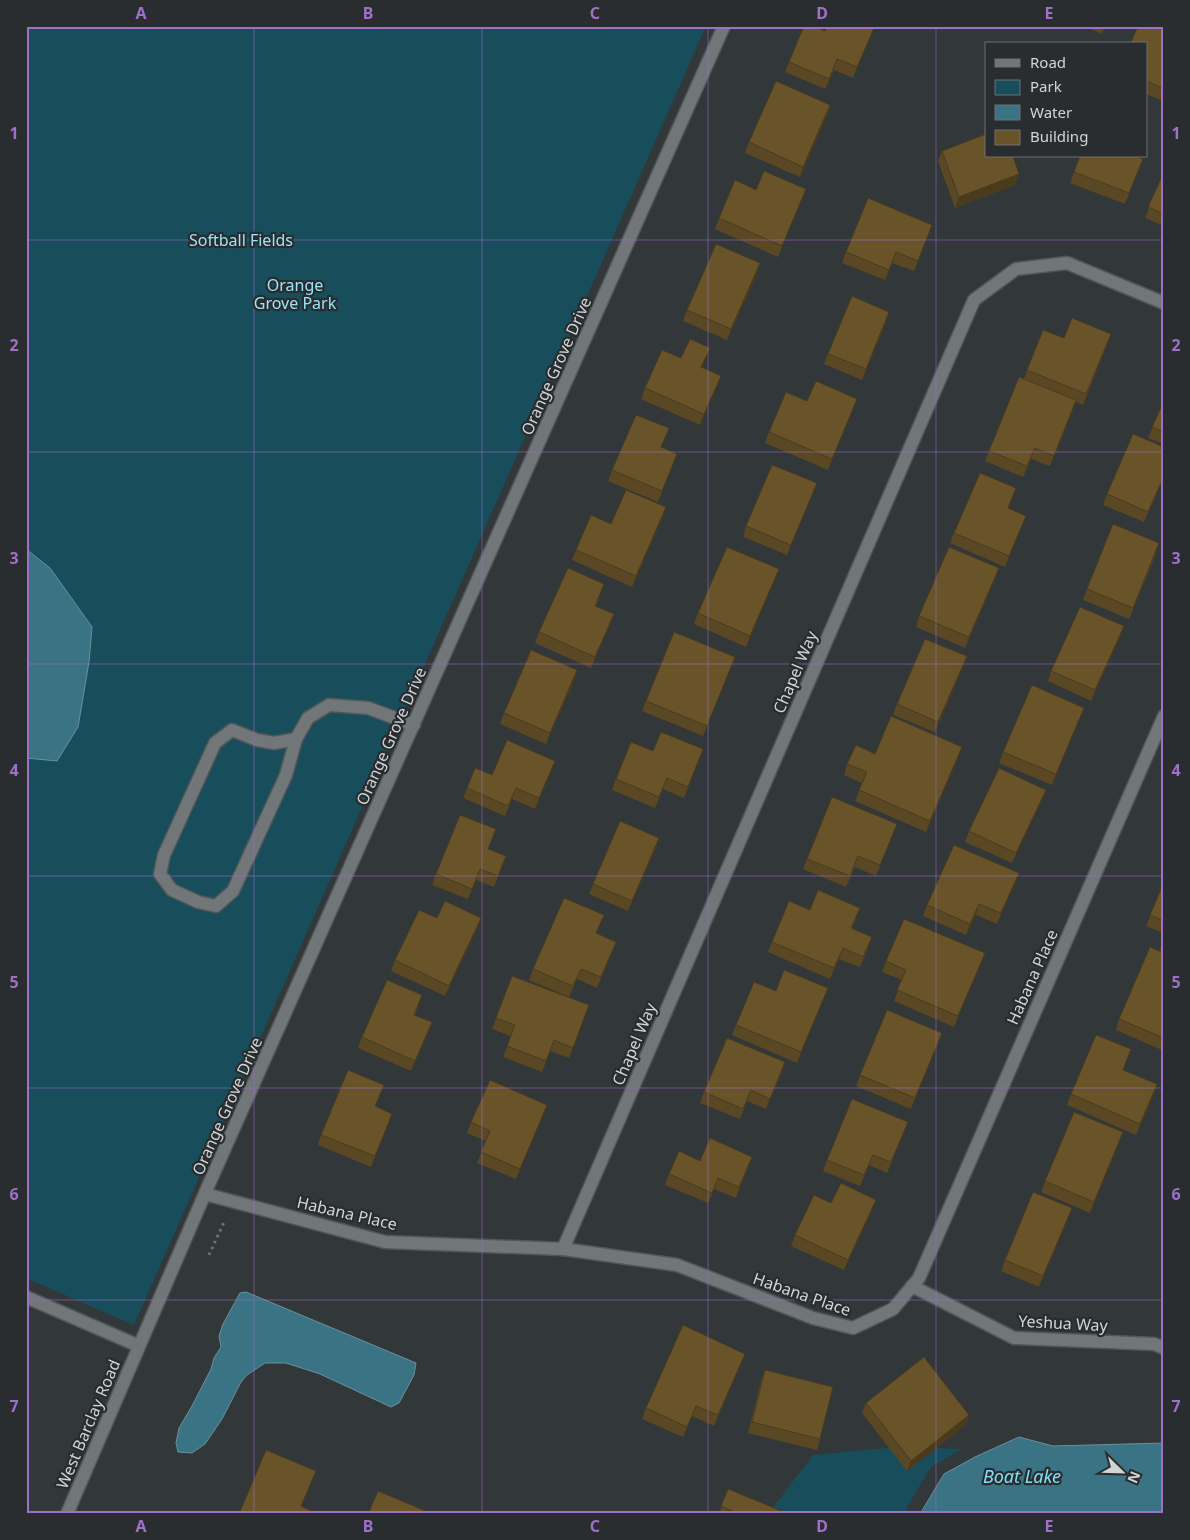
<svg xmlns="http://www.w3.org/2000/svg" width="1190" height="1540" font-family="'Noto Sans',sans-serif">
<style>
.green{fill:#184e5c}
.water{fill:#3a7484;stroke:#68919d}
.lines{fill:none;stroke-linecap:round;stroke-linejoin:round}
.service-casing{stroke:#515657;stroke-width:15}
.minor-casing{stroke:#515657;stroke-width:15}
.path{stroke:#6e7273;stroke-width:3;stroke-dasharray:2.5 4;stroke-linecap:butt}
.service{stroke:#717678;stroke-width:12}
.minor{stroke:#717678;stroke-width:12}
.wall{fill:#5a4824}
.shaded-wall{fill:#4a3b1d}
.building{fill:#69542a;stroke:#4a3b1d}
.grid{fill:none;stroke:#9e70c8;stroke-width:1;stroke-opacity:0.55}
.labels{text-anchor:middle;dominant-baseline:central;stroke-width:4.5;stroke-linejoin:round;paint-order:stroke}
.park-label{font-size:16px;fill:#9ce3f8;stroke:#292d2f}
.street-label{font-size:16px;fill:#d2d5d6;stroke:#292d2f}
.water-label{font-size:18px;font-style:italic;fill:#83dff9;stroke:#292d2f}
.neatline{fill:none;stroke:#9e70c8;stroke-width:2}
.grid-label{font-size:16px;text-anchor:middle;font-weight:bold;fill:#9e70c8}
</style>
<rect width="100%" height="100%" fill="#323739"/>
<g class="green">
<path d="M26,26h680l-572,1299 -108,-47z"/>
<path d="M898,1447l64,2 -31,18 -23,38 -3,9h-137l45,-59z"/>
</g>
<g class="water">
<path d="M26,549l24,19 42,59 -3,35 -11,65 -21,34 -31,-3z"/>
<path d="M246,1292l170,71 -2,12 -15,28 -8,4 -71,-33 -34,-11h-21l-18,12 -6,7 -19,37 -17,25 -13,9 -14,-1 -2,-9 3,-15 13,-22 19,-37 3,-11 7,-11 -2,-11 4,-12 17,-31z"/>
<path d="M1019,1437l34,9 111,-3v71h-244l24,-40 31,-17z"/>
</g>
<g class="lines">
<defs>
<g id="service">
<path d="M296,739l-22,4 -17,-3 -25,-10 -17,13 -51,112 -4,19 12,16 26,12 18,4 17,-15 53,-116 10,-36 12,-21 21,-13 39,3 46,17"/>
<path d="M912,1286l102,52 140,6 10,4"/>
</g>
<g id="minor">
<path d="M205,1194l180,48 178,7 114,16 136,53 40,10 40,-19 26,-31 245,-562"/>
<path d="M563,1249l411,-949 42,-31 51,-6 97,40"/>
<path d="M26,1297l113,49"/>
<path d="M67,1514l142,-330 515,-1158"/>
</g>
</defs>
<use href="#service" class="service-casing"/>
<use href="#minor" class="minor-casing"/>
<path class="path" d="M209,1255l16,-35"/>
<use href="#service" class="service"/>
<use href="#minor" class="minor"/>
</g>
<g class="wall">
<path d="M1083,26h22l-3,8z"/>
<path d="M1164,26v75l-18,-7v-50z"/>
<path d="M874,28l-21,50 -19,-8 -9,19 -40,-17 4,-10 36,-31z"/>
<path d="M830,105l-3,11 -27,61 -55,-24 4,-11z"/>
<path d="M942,151l77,23 -4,11 -60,23 -17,-47z"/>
<path d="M1080,156l63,3 -18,45 -55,-21z"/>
<path d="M1164,172v54l-19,-8z"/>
<path d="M806,189l-28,68 -63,-28 4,-11 37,-28z"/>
<path d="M932,225l-18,46 -22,-8 -7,17 -43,-17 4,-11z"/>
<path d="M757,274l-30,66 -44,-19 4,-11z"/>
<path d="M886,322l-24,58 -38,-16 4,-10z"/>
<path d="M1111,334l-28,71 -7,-3 -26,64 -19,-7 -8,18 -38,-16 4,-10 35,-72 3,-9 37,-32z"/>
<path d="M710,348l-8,19 19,9 -21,49 -59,-26 4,-11 36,-30z"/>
<path d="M857,399l-29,71 -63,-27 4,-11 38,-31z"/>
<path d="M1164,401v43l-16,-6z"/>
<path d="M665,439l-4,8 12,18 -15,37 -50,-21 4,-11z"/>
<path d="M1164,447v36l-2,-1 -18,40 -41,-17 4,-11z"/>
<path d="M817,483l-30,72 -44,-18 3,-11z"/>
<path d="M1012,499l-4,9 18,8 -21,51 -55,-24 4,-10z"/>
<path d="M666,507l-4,11 -30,69 -60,-27 4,-10z"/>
<path d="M1156,554l-27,65 -46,-19 4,-11z"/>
<path d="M775,579l-29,68 -52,-23 4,-11z"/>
<path d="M995,579l-30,69 -49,-21 3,-11z"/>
<path d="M604,584l-8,22 14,19 -19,43 -56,-25 4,-11z"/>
<path d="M1120,637l-29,64 -43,-20 3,-10z"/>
<path d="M735,657l-32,79 -61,-25 4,-10z"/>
<path d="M963,667l-28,65 -42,-17 4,-11z"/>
<path d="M577,670l-3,11 -28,63 -46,-20 4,-11z"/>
<path d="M1080,718l-28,67 -53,-22 4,-11z"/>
<path d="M703,749l-19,49 -21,-9 -8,19 -43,-18 4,-11 37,-28z"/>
<path d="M875,754l83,4 -32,74 -71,-31 7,-18 -18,-8 3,-11z"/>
<path d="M555,761l-20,48 -23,-10 -7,17 -42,-18 4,-10 25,-13z"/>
<path d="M1046,790l-4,10 -30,63 -47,-21 4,-11z"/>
<path d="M893,835l-17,41 -21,-9 -9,20 -43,-18 4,-10z"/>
<path d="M659,838l-31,73 -39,-17 4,-10z"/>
<path d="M488,849l18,7 -12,31 -18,-7 -8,19 -36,-14 4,-11z"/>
<path d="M1019,873l-22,51 -21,-9 -10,20 -43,-19 4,-11z"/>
<path d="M1164,882v51l-18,-7z"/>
<path d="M810,910l46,9 -4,9 16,20 -8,19 -21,-8 -9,20 -62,-27 4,-10z"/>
<path d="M481,918l-4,11 -32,67 -54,-25 4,-11z"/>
<path d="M597,933l19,9 -19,46 -20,-9 -8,18 -40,-17 4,-11z"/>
<path d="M1164,938v113l-48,-21 3,-11 40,-68z"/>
<path d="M985,953l-31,74 -60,-26 8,-21 -20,-8 4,-11z"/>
<path d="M824,998l-27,65 -65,-28 4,-10z"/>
<path d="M589,1005l-20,53 -19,-7 -8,21 -39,-15 8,-21 -19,-7 4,-11z"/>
<path d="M419,1006l-4,9 13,18 -17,38 -53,-23 4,-11z"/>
<path d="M942,1033l-31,76 -55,-23 4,-11z"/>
<path d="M1131,1049l-8,21 31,25 -18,40 -69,-30 4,-11z"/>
<path d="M785,1062l-19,47 -19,-8 -7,18 -40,-16 4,-11z"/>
<path d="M375,1107l13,18 -17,42 -53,-22 3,-10z"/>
<path d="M543,1116l-27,63 -39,-16 9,-22 -19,-8 4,-11z"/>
<path d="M904,1132l-17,41 -18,-8 -9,21 -37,-15 4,-11z"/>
<path d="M1119,1143l-29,70 -49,-21 4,-11z"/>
<path d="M752,1157l-16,41 -22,-9 -6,14 -43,-18 4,-11 31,-13z"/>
<path d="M872,1210l-28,60 -53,-24 4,-11z"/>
<path d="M1068,1219l-29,68 -38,-16 4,-11z"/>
<path d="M741,1364l-27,62 -22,-10 -9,21 -41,-18 4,-11z"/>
<path d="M765,1370l55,69 -3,11 -69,-17 13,-52z"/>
<path d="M866,1403l103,12 -4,11 -58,45 -45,-58z"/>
<path d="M728,1489l61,25h-70z"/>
</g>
<g class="shaded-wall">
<path d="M874,28l-4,11 -17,39 4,-11z"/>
<path d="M830,105l-3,11 -27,61 3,-10z"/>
<path d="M1019,174l-4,11 -60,23 4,-11z"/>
<path d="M806,189l-4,11 -24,57 4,-11z"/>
<path d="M760,263l-3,11 -30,66 4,-11z"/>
<path d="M889,312l-3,10 -24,58 4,-11z"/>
<path d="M721,376l-4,10 -17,39 4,-11z"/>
<path d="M857,399l-4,11 -25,60 4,-11z"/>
<path d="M1076,400l-3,11 -23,55 4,-10z"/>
<path d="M677,454l-4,11 -15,37 4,-11z"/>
<path d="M1164,476l-2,6 -18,40 4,-10z"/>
<path d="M817,483l-4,11 -26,61 4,-10z"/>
<path d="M666,507l-4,11 -30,69 4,-11z"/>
<path d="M1026,516l-4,10 -17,41 4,-11z"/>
<path d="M999,568l-4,11 -30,69 4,-11z"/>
<path d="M779,569l-4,10 -29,68 4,-11z"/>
<path d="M614,614l-4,11 -19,43 4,-11z"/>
<path d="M1124,626l-4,11 -29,64 4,-11z"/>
<path d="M967,656l-4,11 -28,65 3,-10z"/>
<path d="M577,670l-3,11 -28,63 4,-11z"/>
<path d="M1084,708l-4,10 -28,67 4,-11z"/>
<path d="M962,747l-4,11 -32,74 4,-11z"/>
<path d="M555,761l-4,11 -16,37 4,-11z"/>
<path d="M1046,790l-4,10 -30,63 4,-10z"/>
<path d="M659,838l-3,11 -28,62 4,-10z"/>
<path d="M1019,873l-4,11 -18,40 4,-11z"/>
<path d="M979,904l-3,11 -10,20 4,-11z"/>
<path d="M481,918l-4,11 -32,67 4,-10z"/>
<path d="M616,942l-3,10 -16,36 4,-11z"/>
<path d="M843,948l-4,11 -9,20 4,-11z"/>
<path d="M985,953l-4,11 -27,63 4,-11z"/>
<path d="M828,988l-4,10 -27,65 4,-11z"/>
<path d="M432,1022l-4,11 -17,38 4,-10z"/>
<path d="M942,1033l-4,10 -27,66 4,-11z"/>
<path d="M785,1062l-3,11 -16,36 4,-10z"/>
<path d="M1157,1084l-3,11 -18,40 4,-11z"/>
<path d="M547,1105l-4,11 -27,63 4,-10z"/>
<path d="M1123,1132l-4,11 -29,70 4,-11z"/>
<path d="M752,1157l-4,10 -12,31 3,-11z"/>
<path d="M876,1200l-4,10 -28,60 4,-10z"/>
<path d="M1072,1208l-4,11 -29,68 4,-11z"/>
<path d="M745,1354l-4,10 -27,62 4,-11z"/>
<path d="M969,1415l-4,11 -58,45 4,-10z"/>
</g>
<g class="building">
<path d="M804,26h11l10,5 2,-5h43l4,2 -17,39 -20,-8 -8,20 -40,-17z"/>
<path d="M1138,26h26v63l-18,-8v-37h-16z"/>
<path d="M776,81l54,24 -27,62 -54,-25z"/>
<path d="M986,134v22h27l6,18 -60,23 -17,-46z"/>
<path d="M1080,156h55l8,3 -14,34 -55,-21z"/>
<path d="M764,171l42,18 -24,57 -63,-28 16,-38 21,10z"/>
<path d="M1164,172v42l-16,-7z"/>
<path d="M868,198l64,27 -14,36 -22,-9 -7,18 -43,-18z"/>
<path d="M716,244l44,19 -29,66 -44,-19z"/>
<path d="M852,296l37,16 -23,57 -38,-15z"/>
<path d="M1072,318l39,16 -25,60 -59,-24 16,-40 21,8z"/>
<path d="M690,339l20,9 -9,19 20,9 -17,38 -59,-26 17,-38 19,8z"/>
<path d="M1019,377l57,23 -22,56 -19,-8 -8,18 -38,-15z"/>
<path d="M816,381l41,18 -25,60 -63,-27 17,-40 21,9z"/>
<path d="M1164,401v31l-12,-5z"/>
<path d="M636,415l33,13 -8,19 16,7 -15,37 -50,-21z"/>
<path d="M1133,434l31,13v29l-16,36 -41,-18z"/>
<path d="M772,465l45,18 -26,62 -45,-19z"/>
<path d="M980,473l36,15 -8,20 18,8 -17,40 -55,-23z"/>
<path d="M626,490l40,17 -30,69 -60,-26 15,-35 20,9z"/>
<path d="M1113,524l46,19 -26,65 -46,-19z"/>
<path d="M727,547l52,22 -29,67 -52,-23z"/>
<path d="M949,547l50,21 -30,69 -50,-21z"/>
<path d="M568,568l36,16 -9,22 19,8 -19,43 -56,-25z"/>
<path d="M1080,607l44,19 -29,64 -44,-19z"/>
<path d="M674,632l61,25 -28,69 -61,-25z"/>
<path d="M925,639l42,17 -29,66 -41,-18z"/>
<path d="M531,650l46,20 -27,63 -46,-20z"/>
<path d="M1032,685l52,23 -28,66 -53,-22z"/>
<path d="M891,716l71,31 -32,74 -71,-31 8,-18 -20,-8 9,-19 19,9z"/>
<path d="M661,732l42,17 -15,38 -21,-9 -8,19 -43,-18 15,-37 22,9z"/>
<path d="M507,740l48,21 -16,37 -23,-10 -8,18 -41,-18 8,-20 17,7z"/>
<path d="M999,768l47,22 -30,63 -47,-22z"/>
<path d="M832,797l65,27 -17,41 -22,-9 -8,20 -43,-17z"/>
<path d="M460,815l36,14 -8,20 18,7 -8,20 -18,-7 -8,20 -36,-15z"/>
<path d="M620,821l39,17 -27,63 -39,-17z"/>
<path d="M954,845l65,28 -18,40 -22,-9 -9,20 -43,-19z"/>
<path d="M1164,882v39l-14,-6z"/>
<path d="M818,890l42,18 -9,20 21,9 -9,20 -20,-9 -9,20 -62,-26 17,-41 21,9z"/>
<path d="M564,898l40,17 -8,18 20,9 -15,35 -20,-8 -8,17 -40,-17z"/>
<path d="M445,901l36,17 -32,68 -54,-26 24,-50 18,8z"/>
<path d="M904,919l81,34 -27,63 -61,-26 9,-20 -20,-9z"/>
<path d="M1150,947l14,6v85l-45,-19z"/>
<path d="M784,970l44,18 -27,64 -65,-27 18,-43 22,9z"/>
<path d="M512,976l77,29 -16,43 -19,-8 -8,21 -39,-15 8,-21 -19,-7z"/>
<path d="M387,980l35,15 -8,20 18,7 -17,39 -53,-24z"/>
<path d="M887,1010l55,23 -27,65 -55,-23z"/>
<path d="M1096,1035l35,14 -8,21 34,14 -17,40 -69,-30z"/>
<path d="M727,1038l58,24 -15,37 -19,-9 -8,19 -39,-17z"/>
<path d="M348,1070l36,15 -9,21 17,8 -17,42 -54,-21z"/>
<path d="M490,1080l57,25 -27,64 -39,-17 9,-21 -19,-9z"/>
<path d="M852,1099l56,23 -17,40 -18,-7 -9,20 -37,-15z"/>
<path d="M1074,1112l49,20 -29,70 -49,-21z"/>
<path d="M710,1138l42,19 -13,30 -21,-9 -6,15 -43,-19 10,-23 21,10z"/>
<path d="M841,1183l35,17 -28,60 -53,-25 19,-40 17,8z"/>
<path d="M1033,1192l39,16 -29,68 -38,-16z"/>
<path d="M683,1325l62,29 -27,61 -22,-9 -9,21 -41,-19z"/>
<path d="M924,1357l45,58 -58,46 -45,-58z"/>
<path d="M765,1370l68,17 -13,52 -68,-17z"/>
<path d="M266,1450l50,21 -15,35 12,6 -1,2h-73z"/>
<path d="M728,1489l61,25h-51l-17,-8z"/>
<path d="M378,1491l55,23h-65z"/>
</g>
<path class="grid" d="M254,26v1488M482,26v1488M708,26v1488M936,26v1488M26,240h1138M26,452h1138M26,664h1138M26,876h1138M26,1088h1138M26,1300h1138"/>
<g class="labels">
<g class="park-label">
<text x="241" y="240">Softball Fields</text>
<text x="295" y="285">Orange<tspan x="295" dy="18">Grove Park</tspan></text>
</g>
<g class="street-label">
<text transform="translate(556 366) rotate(-66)">Orange Grove Drive</text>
<text transform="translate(795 672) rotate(-67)">Chapel Way</text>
<text transform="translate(391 736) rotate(-66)">Orange Grove Drive</text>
<text transform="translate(1032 977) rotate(-66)">Habana Place</text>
<text transform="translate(634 1044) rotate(-67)">Chapel Way</text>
<text transform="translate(227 1106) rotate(-66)">Orange Grove Drive</text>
<text transform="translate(347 1213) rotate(13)">Habana Place</text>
<text transform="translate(802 1294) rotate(19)">Habana Place</text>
<text transform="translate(1063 1323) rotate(3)">Yeshua Way</text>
<text transform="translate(88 1424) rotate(-67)">West Barclay Road</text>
</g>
<g class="water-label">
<text x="1022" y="1476">Boat Lake</text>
</g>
</g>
<rect width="1190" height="1540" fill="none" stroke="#292d2f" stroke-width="55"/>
<rect x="985" y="42" width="162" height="115" fill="#292d2f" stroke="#6d7072"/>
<rect x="995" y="59" width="25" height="8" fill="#717678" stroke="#6d7072"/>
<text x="1030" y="68" font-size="15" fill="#d2d5d6">Road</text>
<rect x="995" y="80" width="25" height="15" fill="#184e5c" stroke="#6d7072"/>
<text x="1030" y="92" font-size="15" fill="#d2d5d6">Park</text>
<rect x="995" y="105" width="25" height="15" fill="#3a7484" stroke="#6d7072"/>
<text x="1030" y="118" font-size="15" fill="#d2d5d6">Water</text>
<rect x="995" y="130" width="25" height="15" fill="#69542a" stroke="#6d7072"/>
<text x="1030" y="142" font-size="15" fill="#d2d5d6">Building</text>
<g transform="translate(1122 1472) rotate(113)" stroke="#292d2f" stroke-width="4" paint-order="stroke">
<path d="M0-4L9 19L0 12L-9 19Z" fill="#d2d5d6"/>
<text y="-8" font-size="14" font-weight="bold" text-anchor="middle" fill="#d2d5d6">N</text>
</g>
<rect x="28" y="28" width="1134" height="1484" class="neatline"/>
<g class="grid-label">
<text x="141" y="19">A</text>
<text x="368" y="19">B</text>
<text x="595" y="19">C</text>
<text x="822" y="19">D</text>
<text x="1049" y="19">E</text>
<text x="14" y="139">1</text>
<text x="1176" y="139">1</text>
<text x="14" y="351">2</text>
<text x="1176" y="351">2</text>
<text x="14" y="564">3</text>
<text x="1176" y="564">3</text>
<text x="14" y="776">4</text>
<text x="1176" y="776">4</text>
<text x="14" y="988">5</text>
<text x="1176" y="988">5</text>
<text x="14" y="1200">6</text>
<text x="1176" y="1200">6</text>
<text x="14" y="1412">7</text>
<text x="1176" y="1412">7</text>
<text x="141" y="1532">A</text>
<text x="368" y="1532">B</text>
<text x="595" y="1532">C</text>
<text x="822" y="1532">D</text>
<text x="1049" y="1532">E</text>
</g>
</svg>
